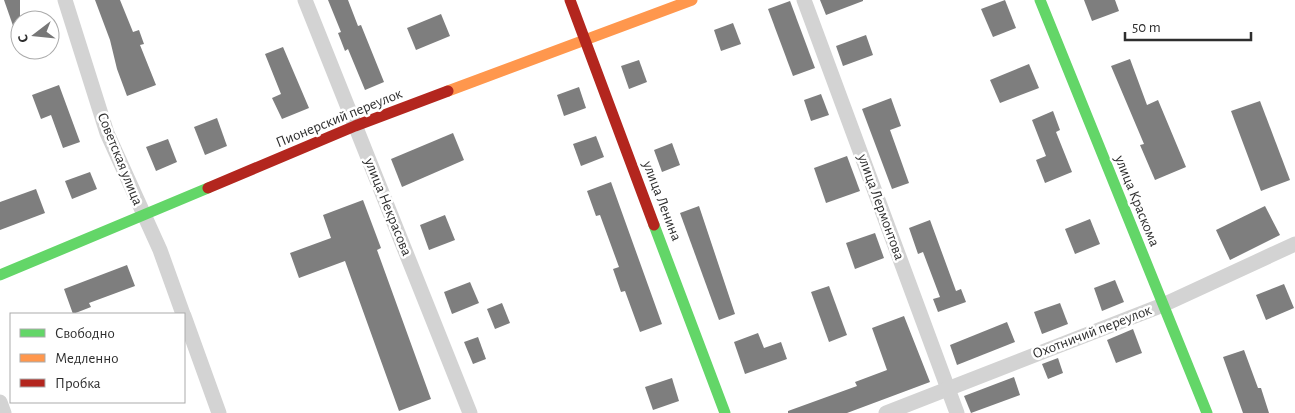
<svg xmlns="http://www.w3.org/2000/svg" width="1295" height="413" font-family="'Alegreya Sans',sans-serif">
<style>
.building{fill:#7e7e7e}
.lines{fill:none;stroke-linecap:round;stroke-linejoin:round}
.street{stroke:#d3d3d3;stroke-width:15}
.fast{stroke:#63d668;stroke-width:11}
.slow{stroke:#ff974d;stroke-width:11}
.jam{stroke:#b3261e;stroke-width:11}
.labels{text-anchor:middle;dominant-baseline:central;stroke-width:5;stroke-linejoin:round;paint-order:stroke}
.street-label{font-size:15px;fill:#2e2e2e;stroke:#fff}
</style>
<rect width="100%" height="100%" fill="#fff"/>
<g class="building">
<path d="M4,0h16v40h-2z"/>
<path d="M95,0h25l13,32 6,-2 5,14 -4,1 16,40 -29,11 -10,-27 -7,-29z"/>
<path d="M328,0h20l10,26 3,-1 23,57 -19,8 -17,-41 -3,2 -7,-18 3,-1z"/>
<path d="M820,0h43v1l-37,14z"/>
<path d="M1005,0l11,28 -23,9 -12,-28z"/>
<path d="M1084,0h31l4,11 -27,10z"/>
<path d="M790,1l25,67 -22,8 -25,-67z"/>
<path d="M441,14l9,22 -34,14 -9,-22z"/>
<path d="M733,23l8,21 -20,7 -7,-21z"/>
<path d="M866,35l7,20 -30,11 -7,-20z"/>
<path d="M283,47l26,61 -27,11 -10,-21 9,-4 -16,-40z"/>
<path d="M1130,59l17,46 11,-5 28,67 -31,13 -15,-35 4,-1 -33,-78z"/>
<path d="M639,60l8,22 -18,7 -8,-23z"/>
<path d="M1029,64l10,24 -39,15 -10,-23z"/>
<path d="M59,85l21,57 -17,6 -12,-33 -10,4 -9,-24z"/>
<path d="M579,87l7,21 -22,8 -7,-21z"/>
<path d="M821,94l8,21 -18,6 -7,-21z"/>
<path d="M891,98l10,28 -11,4 19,53 -17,6 -30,-80z"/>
<path d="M1260,101l30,79 -29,11 -30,-80z"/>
<path d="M1053,111l7,19 -4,2 16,40 -27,11 -9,-23 10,-4 -14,-36z"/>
<path d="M217,118l10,28 -22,9 -11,-28z"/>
<path d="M453,133l11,27 -62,27 -11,-28z"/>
<path d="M596,136l8,21 -23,9 -8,-22z"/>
<path d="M168,139l9,23 -21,9 -10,-24z"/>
<path d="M672,143l8,22 -18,7 -8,-22z"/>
<path d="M847,156l13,35 -34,12 -12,-35z"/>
<path d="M90,172l7,17 -25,10 -7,-18z"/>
<path d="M611,182l51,142 -22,8 -15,-41 -4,1 -8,-23 6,-2 -19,-52 -4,1 -9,-25z"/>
<path d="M36,189l9,24 -45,17v-28z"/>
<path d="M363,200l18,48 -4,2 54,149 -32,12 -54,-150 -46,17 -9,-25 41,-15 -8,-23z"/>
<path d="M699,206l36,108 -16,6 -39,-107z"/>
<path d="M1265,206l15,29 -50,25 -14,-30z"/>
<path d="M445,215l10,25 -26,10 -9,-25z"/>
<path d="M1090,219l10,25 -25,10 -10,-25z"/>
<path d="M930,220l26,71 5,-2 5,13 -28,10 -5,-13 7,-2 -17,-45 -5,2 -9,-26z"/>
<path d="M875,233l9,25 -29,11 -9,-26z"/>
<path d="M127,265l8,21 -46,17 2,4 -18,7 -9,-25z"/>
<path d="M1115,280l9,22 -22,9 -8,-23z"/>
<path d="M470,282l9,21 -27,11 -8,-22z"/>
<path d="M1284,284l10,24 -28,12 -10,-25z"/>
<path d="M829,286l18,49 -18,7 -18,-50z"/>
<path d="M502,303l8,20 -15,6 -8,-20z"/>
<path d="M1060,303l8,21 -26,10 -8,-22z"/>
<path d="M904,316l26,66 -83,31h-59v-2l69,-25 -2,-4 32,-12 -15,-42z"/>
<path d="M1007,322l8,20 -58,23 -7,-20z"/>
<path d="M1133,329l9,24 -26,10 -9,-23z"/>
<path d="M758,333l6,15 17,-6 6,17 -42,15 -11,-32z"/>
<path d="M478,337l8,22 -13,5 -9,-22z"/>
<path d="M1244,350l14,38h3l8,25h-26l-20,-56z"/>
<path d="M1058,358l5,15 -15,6 -6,-15z"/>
<path d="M1014,377l6,18 -49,18 -7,-17z"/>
<path d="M672,378l7,23 -26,9 -8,-23z"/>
</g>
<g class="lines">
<g class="street">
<path d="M65,0l42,133 53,117 23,64"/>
<path d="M305,0l165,413"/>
<path d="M804,0l153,413"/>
<path d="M184,316l35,97"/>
<path d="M0,402l4,11"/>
<path d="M886,413l277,-108 132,-61"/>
</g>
<g class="fast">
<path d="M1040,0l167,413"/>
<path d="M654,225l71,188"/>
<path d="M0,275l208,-87"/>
</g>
<path class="slow" d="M448,91l244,-91"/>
<g class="jam">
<path d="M570,0l84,225"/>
<path d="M208,188l147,-62 93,-35"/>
</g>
</g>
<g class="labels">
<g class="street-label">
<text transform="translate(339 118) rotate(-22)">Пионерский переулок</text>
<text transform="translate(120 159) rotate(68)">Советская улица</text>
<text transform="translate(662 201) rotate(69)">улица Ленина</text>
<text transform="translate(1137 201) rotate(68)">улица Краскома</text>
<text transform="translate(388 207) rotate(68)">улица Некрасова</text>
<text transform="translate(881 207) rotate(70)">улица Лермонтова</text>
<text transform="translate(1092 332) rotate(-21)">Охотничий переулок</text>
</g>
</g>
<rect x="10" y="313" width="175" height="90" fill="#ffffff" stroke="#ababab"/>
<rect x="20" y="329" width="25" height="8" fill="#63d668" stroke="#ababab"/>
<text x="55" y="338" font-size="15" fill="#2e2e2e">Свободно</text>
<rect x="20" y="354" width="25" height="8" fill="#ff974d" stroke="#ababab"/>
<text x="55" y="363" font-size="15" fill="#2e2e2e">Медленно</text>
<rect x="20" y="379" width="25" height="8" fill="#b3261e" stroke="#ababab"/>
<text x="55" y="388" font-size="15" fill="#2e2e2e">Пробка</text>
<g transform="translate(35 35) rotate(254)"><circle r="24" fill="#ffffff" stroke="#ababab"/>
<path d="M0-4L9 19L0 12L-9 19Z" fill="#777777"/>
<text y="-8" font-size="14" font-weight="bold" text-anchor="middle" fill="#2e2e2e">С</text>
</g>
<path d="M1125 32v8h126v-8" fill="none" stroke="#2e2e2e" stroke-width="2.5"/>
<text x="1132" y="32" font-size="15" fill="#2e2e2e" stroke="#ffffff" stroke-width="4" paint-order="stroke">50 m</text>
</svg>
